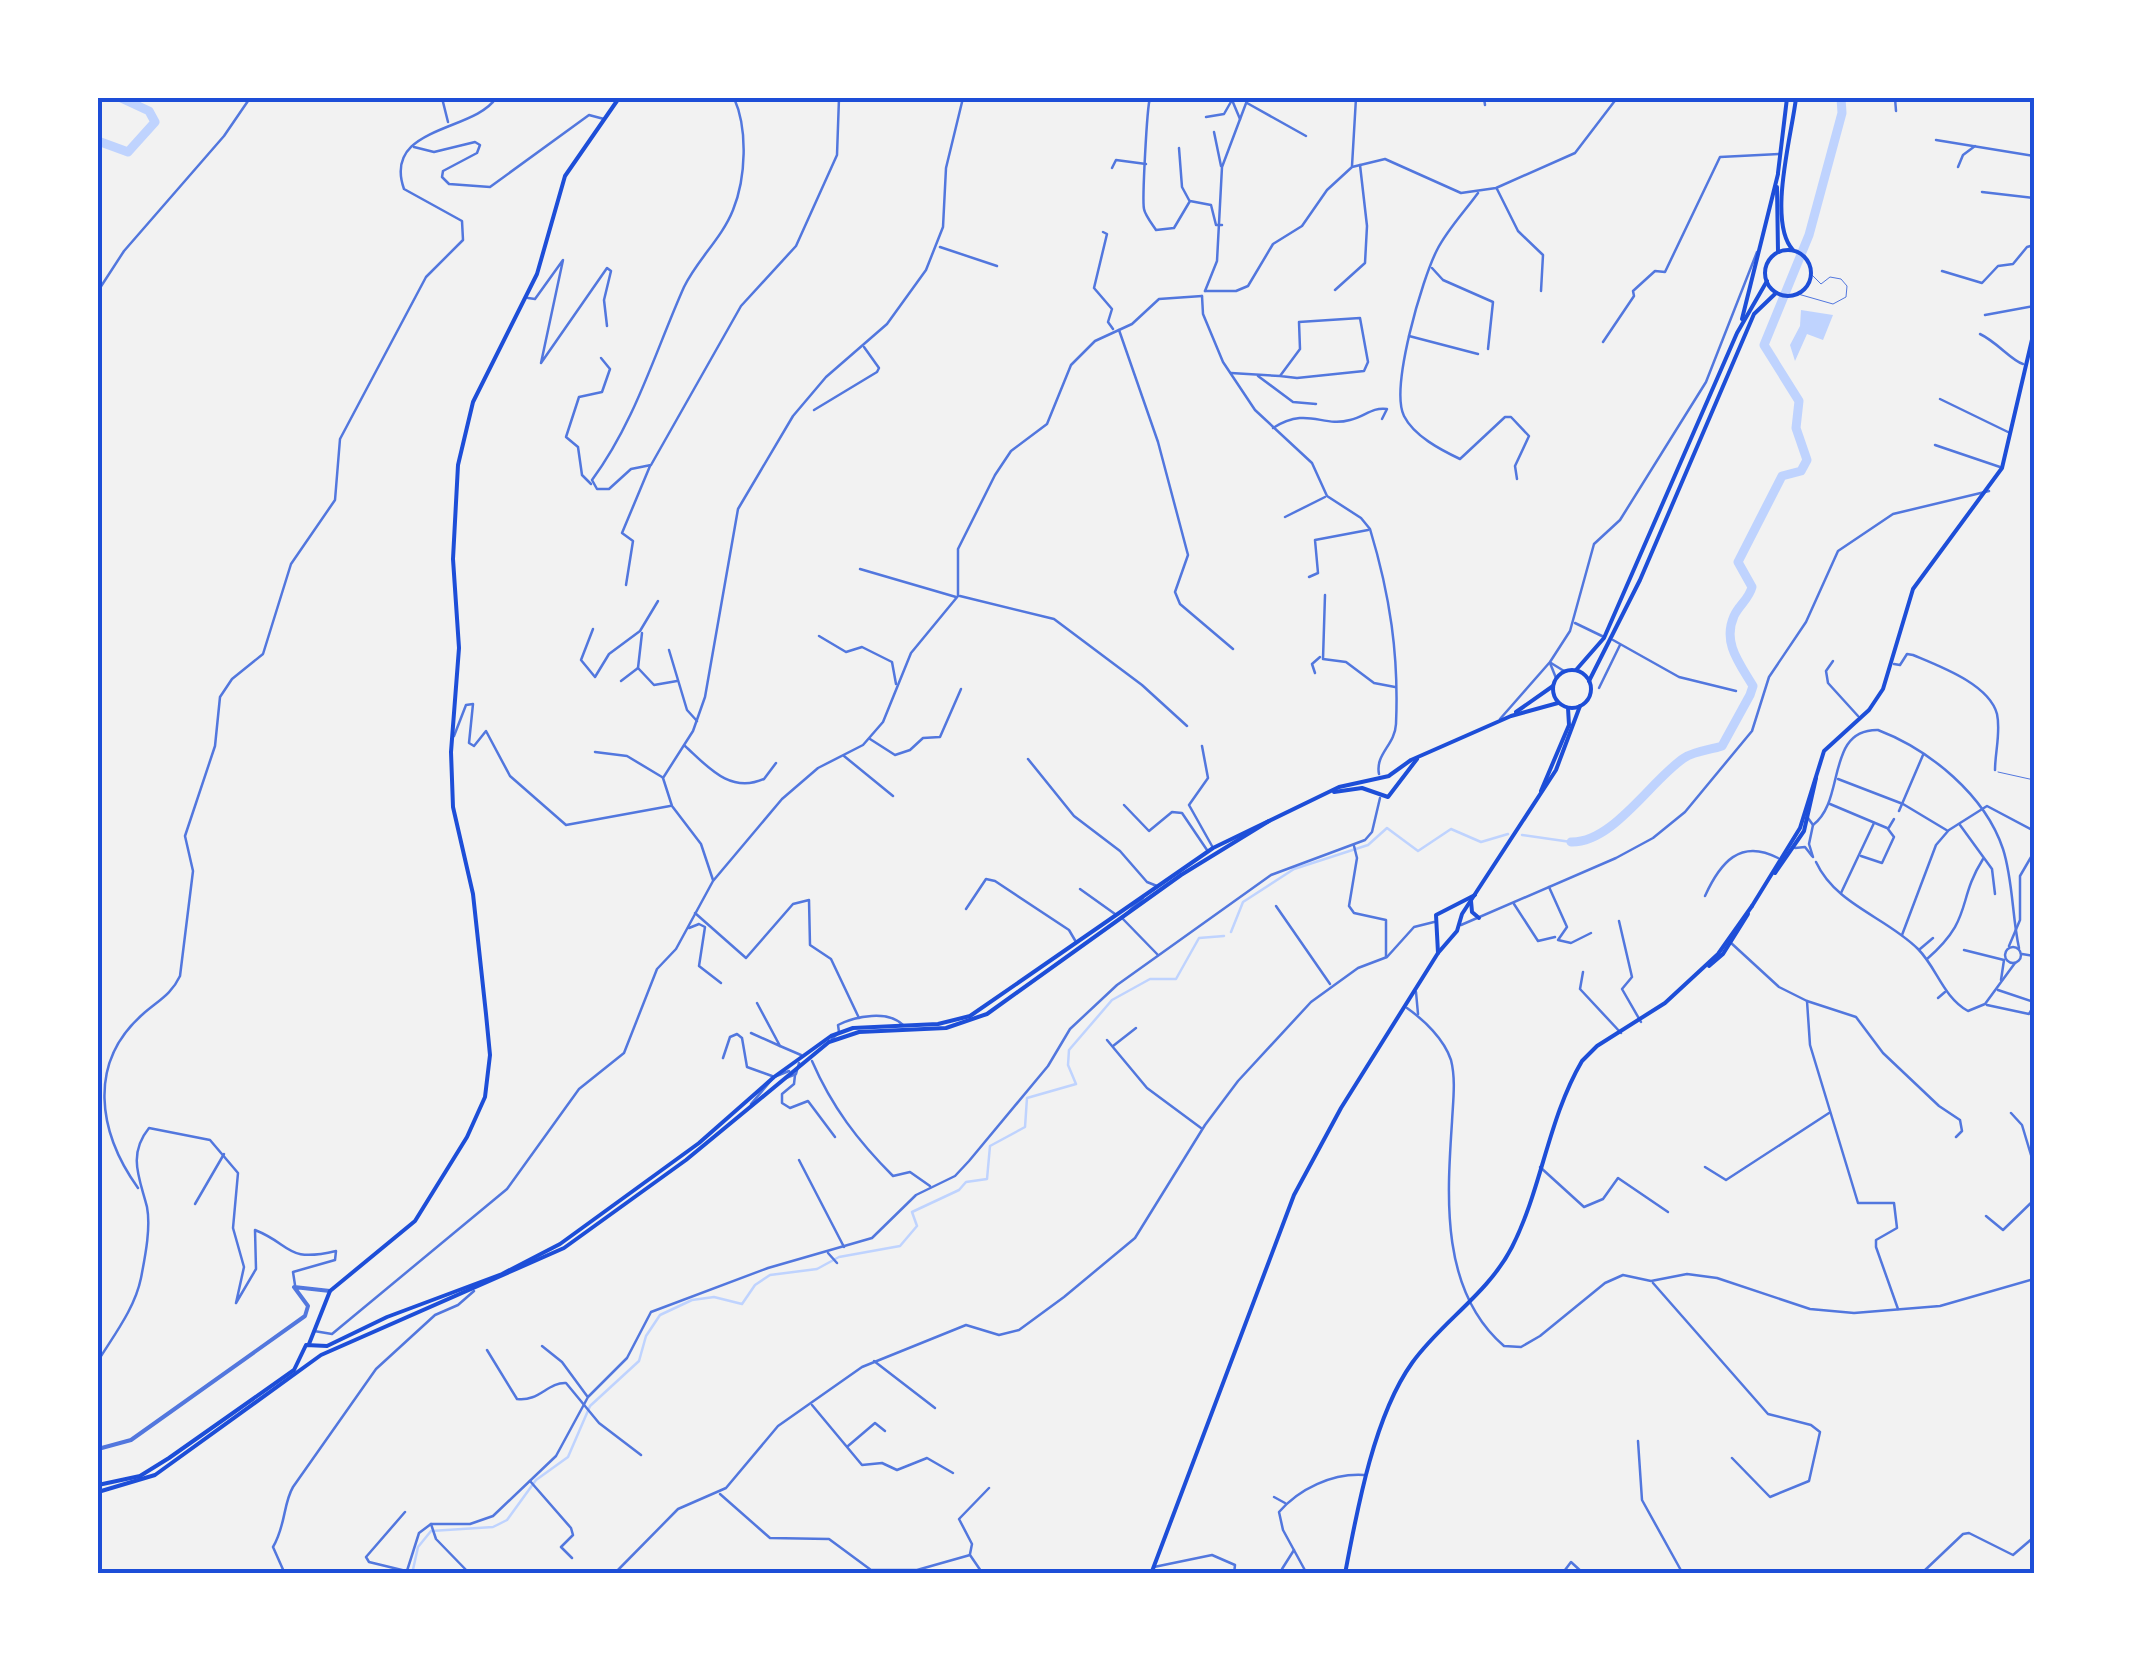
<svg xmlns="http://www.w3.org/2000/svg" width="2132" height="1671" font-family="'Libre Baskerville',serif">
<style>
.water{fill:#bfd3fe}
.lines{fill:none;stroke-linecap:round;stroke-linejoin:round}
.stream{stroke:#bfd3fe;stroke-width:2.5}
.river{stroke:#bfd3fe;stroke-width:9}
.service{stroke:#5277de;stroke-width:1}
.minor{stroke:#5277de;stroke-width:2.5}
.tertiary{stroke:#5277de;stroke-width:4}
.secondary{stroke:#1d4ed8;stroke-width:4}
.primary{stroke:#1d4ed8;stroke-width:4}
.neatline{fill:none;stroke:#1d4ed8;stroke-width:4}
</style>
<rect width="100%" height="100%" fill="#f2f2f2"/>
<path class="water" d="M1801,310l32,5 -10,25 -16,-6 -12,27 -5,-16 10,-19z"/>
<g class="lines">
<g class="stream">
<path d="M1522,835l49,7"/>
<path d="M1231,932l12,-30 51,-33 74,-24 19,-17 31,23 33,-22 30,13 27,-8"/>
<path d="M412,1574l6,-27 13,-16 62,-4 14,-7 29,-40 32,-23 22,-51 49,-45 7,-25 14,-21 32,-15 22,-3 28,7 13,-19 15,-10 47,-6 22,-12 61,-11 17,-20 -5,-14 47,-22 7,-8 21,-3 3,-33 35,-19 2,-29 49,-14 -8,-19 1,-15 43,-50 38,-21h26l23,-41 25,-2"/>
</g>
<g class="river">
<path d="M98,141l30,11 27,-30 -6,-11 -28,-13"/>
<path d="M1571,842c42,1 80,-62 113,-84 11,-7 26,-8 38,-12l28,-51 3,-9c-13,-22 -31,-43 -19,-70 5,-11 15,-17 18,-29l-14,-25 44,-86 19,-5 6,-11 -11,-32 3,-27 -35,-56 45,-110 33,-122 -1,-15"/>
</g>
<g class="service">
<path d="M1798,294l35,10 13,-7 1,-11 -6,-7 -11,-2 -9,7 -10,-10"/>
<path d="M1998,772l36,8"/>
</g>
<g class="minor">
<path d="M442,98l6,24"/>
<path d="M734,98c14,31 12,80 -1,112 -11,28 -36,50 -49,77 -29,65 -49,135 -92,193l5,9h12l22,-20 20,-4 90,-159 55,-60 41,-91 2,-57"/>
<path d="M1150,98c-3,9 -8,102 -6,111 1,6 8,15 12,21l18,-2 16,-27 21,4 5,20h6"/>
<path d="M1484,98l1,7"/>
<path d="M1895,98l1,13"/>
<path d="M1247,103l59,33"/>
<path d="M1206,117l18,-3 8,-14 8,19"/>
<path d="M1214,132l7,34"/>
<path d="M1936,140l98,16"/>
<path d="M414,147l20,5 41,-10 5,3 -3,8 -34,18 -1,6 7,7 41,3 99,-72 15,4"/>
<path d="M1179,148l3,39 7,13"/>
<path d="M1352,166l4,-68"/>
<path d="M1958,167l5,-12 12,-9"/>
<path d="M1112,168l4,-8 30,4"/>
<path d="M1497,189l21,42 25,24 -2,36"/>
<path d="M1982,192l52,6"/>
<path d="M1478,193c-13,18 -31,37 -41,57 -15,29 -47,138 -33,166 10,20 37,34 56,43l45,-42h6l18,19 -14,30 2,13"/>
<path d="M1103,232l4,2 -13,54 18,21 -4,13 5,7"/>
<path d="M940,247l57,19"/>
<path d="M1432,268l11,12 50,22 -5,47"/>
<path d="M1942,271l40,12 16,-17 15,-2 14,-17 7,-2"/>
<path d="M1335,290l30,-27 2,-37 -7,-61"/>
<path d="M98,291l26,-40 100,-115 26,-38"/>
<path d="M1205,291h31l12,-5 25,-42 29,-18 25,-36 25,-23 33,-8 76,34 35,-5 79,-35 42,-55"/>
<path d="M1205,291l12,-30 5,-94 26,-69"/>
<path d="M1202,296l1,18 20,48 32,48 57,53 15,33 34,22 9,11c20,66 29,126 26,195 -1,21 -21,30 -17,50"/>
<path d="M528,298l7,1 28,-39 -22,103 66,-95 4,3 -7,29 3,26"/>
<path d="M1985,315l49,-9"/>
<path d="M1119,330l39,112 30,113 -13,37 5,12 53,45"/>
<path d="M1980,334c17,8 32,27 43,30"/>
<path d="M1409,336l69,18"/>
<path d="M1603,342l31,-46 -1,-5 22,-20 10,1 55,-115 59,-3"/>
<path d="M1231,373l49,3 20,-27 -1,-27 61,-4 8,44 -4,9 -67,7 -17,-2"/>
<path d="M1258,376l35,26 23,2"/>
<path d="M1940,399l70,34"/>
<path d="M814,410l63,-38 2,-4 -15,-21"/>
<path d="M1273,428c35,-22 49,0 77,-8 15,-3 21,-13 37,-11l-5,10"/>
<path d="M1935,445l65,22"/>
<path d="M591,484l-9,-9 -4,-28 -12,-10 13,-40 23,-5 8,-23 -9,-11"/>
<path d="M1285,517l40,-20"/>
<path d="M2034,563v-4"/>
<path d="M860,569l96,28"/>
<path d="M1309,577l9,-4 -3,-33 53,-10"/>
<path d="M626,585l7,-44 -11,-8 28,-67"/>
<path d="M1325,595l-2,64 23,3 28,21 21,4"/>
<path d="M960,596l94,23 88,66 45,41"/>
<path d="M1575,623l29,14"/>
<path d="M593,629l-12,31 14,17 14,-23 31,-23 18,-30"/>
<path d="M642,633l-4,35 16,17 23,-4"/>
<path d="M819,636l27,16 16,-5 30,15 4,22"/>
<path d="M1613,640l66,37 57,14"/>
<path d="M669,650l18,60 10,11"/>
<path d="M1833,661l-7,10 2,12 30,33"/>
<path d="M1550,663l6,15"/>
<path d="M1551,663l13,8"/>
<path d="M1894,664l6,1 7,-11 6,1c26,11 76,29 84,59 4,18 -2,38 -2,56"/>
<path d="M1315,673l-3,-9 8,-7"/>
<path d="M621,681l17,-13"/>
<path d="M1599,688l21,-43"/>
<path d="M1500,719l50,-57 20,-31 24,-87 26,-24 86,-138 51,-130"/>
<path d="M454,736l12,-31 7,-1 -4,39 5,3 12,-15 24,45 56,49 104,-19"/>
<path d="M870,739l25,16 15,-5 13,-12 17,-1 21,-48"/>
<path d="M685,746c23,21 45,48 79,33l12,-16"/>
<path d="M1202,746l6,32 -19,27 23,41"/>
<path d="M595,752l32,4 35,21"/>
<path d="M844,756l49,40"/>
<path d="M1028,759l46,57 46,35 27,31 10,4"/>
<path d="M1838,779l65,25 45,27 -12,14 -34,90"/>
<path d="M1830,804l57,24"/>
<path d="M1124,805l25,26 23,-19 10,1 25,37"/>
<path d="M1899,811l24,-56"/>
<path d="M1808,818l5,7 -4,19 4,13"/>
<path d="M1813,825c33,-24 12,-96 65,-95 52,20 107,65 125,119 10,31 9,67 16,99"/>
<path d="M1960,825l32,44 3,25"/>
<path d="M1949,830l38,-24 47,25"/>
<path d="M1354,846l3,12 -8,48 5,7 32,7v37"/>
<path d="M1795,848l10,-1 7,9"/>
<path d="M1861,856l21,7 12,-26 -6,-8 6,-10"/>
<path d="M1816,862c20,43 70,55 102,87 19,19 25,48 50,62l17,-7 30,-41"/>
<path d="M713,880l-12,-36 -29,-38 -9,-28 30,-47 12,-34 33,-188 55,-93 33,-39 61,-53 39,-54 17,-43 3,-59 17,-70"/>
<path d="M1549,887l18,40 -9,13 13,3 20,-10"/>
<path d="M1080,889l35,25"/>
<path d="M1841,893l33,-70"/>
<path d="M1705,896c15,-33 35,-58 73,-38"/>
<path d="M1143,898l-21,20 36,37"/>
<path d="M1514,904l24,37 17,-4"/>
<path d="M1276,906l54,78"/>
<path d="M966,909l20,-30 9,2 74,49 7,12"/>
<path d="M695,913l51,45 47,-54 16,-4 1,45 21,14 28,59"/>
<path d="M1619,921l13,56 -10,12 19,33"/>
<path d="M1461,925l155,-67 37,-20 32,-26 67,-81 17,-54 37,-55 32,-71 55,-37 96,-23"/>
<path d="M689,928l10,-4 6,3 -6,39 22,17"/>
<path d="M1730,942l49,45 28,14 49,16 27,36 56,53 21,14 2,11 -6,6"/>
<path d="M2009,946l11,-26v-44l14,-24"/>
<circle cx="2013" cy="955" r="8"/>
<path d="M1920,949l13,-11"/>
<path d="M1964,950l40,10 -3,20"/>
<path d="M2022,954l12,2"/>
<path d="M1927,959c47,-41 29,-57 56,-100"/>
<path d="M1583,972l-3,17 41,44"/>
<path d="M1998,990l36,12"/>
<path d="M1416,992l2,22"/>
<path d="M1938,998l7,-6"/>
<path d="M1807,1001l3,44 48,158h36l3,25 -21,12v7l22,62"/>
<path d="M1987,1005l42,9 5,-9"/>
<path d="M1407,1008c17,12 37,31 44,52 5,20 2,41 1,62 -5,75 -12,169 52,224l17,1 19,-11 65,-53 18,-8 28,6 36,-7 30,4 93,31 44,4 86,-7 94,-27"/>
<path d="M751,1033l29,13 -23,-43"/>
<path d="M832,1039l7,-7 -1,-7c18,-9 50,-15 65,0"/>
<path d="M1107,1040l40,48 54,40"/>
<path d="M780,1046l21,9"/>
<path d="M1113,1046l23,-18"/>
<path d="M723,1058l7,-21 7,-3 5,4 5,29 25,9"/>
<path d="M812,1061c20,46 46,80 81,115l17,-4 20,14"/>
<path d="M795,1075l-1,9 -12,10v9l8,5 18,-7 27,36"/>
<path d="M786,1078l10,-4 3,-11"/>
<path d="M751,1104l23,-27 15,-6"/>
<path d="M2011,1113l11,12 12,40"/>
<path d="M799,1160l45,87"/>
<path d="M1540,1167l44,40 19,-8 15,-21 50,34"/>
<path d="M1705,1167l21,13 103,-67"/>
<path d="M138,1188c-40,-56 -51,-125 5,-174 16,-14 28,-19 37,-38l13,-105 -8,-35 30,-90 5,-49 12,-18 31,-25 28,-90 44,-64 5,-61 86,-162 37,-37 -1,-19 -58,-32c-22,-63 70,-57 92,-91"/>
<path d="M195,1204l29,-50"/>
<path d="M1986,1216l17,14 31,-30"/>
<path d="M828,1253l9,10"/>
<path d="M1653,1283l115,131 43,11 9,7 -11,49 -39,16 -38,-39"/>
<path d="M314,1331l18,3 175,-145 72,-100 45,-36 33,-84 19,-20 37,-68 69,-82 36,-31 45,-23 20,-23 28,-69 47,-57v-47l37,-74 16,-24 36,-27 24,-59 24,-24 37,-17 27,-25 43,-3"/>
<path d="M542,1346l20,16 25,34"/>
<path d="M487,1350l30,49c22,3 31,-17 49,-16l33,40 42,32"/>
<path d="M98,1361c16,-26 37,-53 43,-83 4,-21 10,-50 6,-71 -7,-28 -20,-52 2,-79l61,12 28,33 -5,55 11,39 -8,36 20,-34 -1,-39c38,15 30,33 81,21l-1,9 -42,12 2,13"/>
<path d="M874,1361l61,47"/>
<path d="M812,1405l50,60 20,-2 15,7 30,-12 26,15"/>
<path d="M1638,1441l4,59 41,74"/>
<path d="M848,1446l27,-23 10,8"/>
<path d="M530,1481l41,47 2,7 -12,12 11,11"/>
<path d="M720,1494l50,44 59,1 42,31h46l53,-15 13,19"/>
<path d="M1274,1497l11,6"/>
<path d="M405,1512l-39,45 3,5 37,9"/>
<path d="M431,1524l5,15 34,35"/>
<path d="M970,1554l2,-10 -13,-25 30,-31"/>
<path d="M1154,1567l58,-12 23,10 -1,9"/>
<path d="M1282,1569l12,-19"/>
<path d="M285,1574l-12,-27c13,-22 10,-43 20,-60l83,-118 59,-54 23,-10 16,-14"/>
<path d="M406,1574l13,-41 12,-9h39l23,-8 63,-60 32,-59 39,-39 24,-46 117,-44 104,-30 44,-43 39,-19 14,-15 79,-95 22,-37 47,-44 154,-110 94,-35 7,-8 8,-34"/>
<path d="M614,1574l64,-65 48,-21 52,-62 84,-59 104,-42 33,10 20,-5 45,-33 71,-59 70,-113 33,-44 73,-79 47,-34 29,-11 27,-30 20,-5"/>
<path d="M1307,1574l-24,-44 -4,-18c20,-23 53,-39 85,-37"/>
<path d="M1527,1574l1,-3"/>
<path d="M1562,1574l9,-12 13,12"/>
<path d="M1902,1574l21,-2 40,-38 6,-1 44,22 21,-18"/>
</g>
<path class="tertiary" d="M98,1449l33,-9 174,-124 3,-10 -14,-19 36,4"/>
<g class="secondary">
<path d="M1541,791l28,-66 -1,-17"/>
<path d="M1775,873l29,-42 12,-53"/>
<path d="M1471,901l1,11 7,6"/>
<path d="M1752,906l48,-78 24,-77 45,-41 14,-21 30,-100 89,-121 32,-137"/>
<path d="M1438,953l-2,-38 39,-20"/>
<path d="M1709,966l14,-12 25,-40"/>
<path d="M309,1344l21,-53 85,-70 52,-84 18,-40 5,-42 -4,-41 -13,-120 -20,-87 -2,-55 8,-104 -6,-89 5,-94 15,-63 64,-128 28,-98 54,-78"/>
<path d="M1151,1574l143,-379 47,-87 97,-155 19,-22 5,-17 94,-144 24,-64"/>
<path d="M1345,1574c12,-64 29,-158 67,-211 29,-41 76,-69 100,-116 30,-59 36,-128 70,-186l15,-15 68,-43 53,-49 34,-48"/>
</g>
<g class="primary">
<path d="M1778,173l9,-75"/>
<path d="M1777,187l1,65"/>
<circle cx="1788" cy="273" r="23"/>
<path d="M1793,250c-26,-28 -1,-116 3,-152"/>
<path d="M1742,319l36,-145"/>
<circle cx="1572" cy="689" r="19"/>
<path d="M1576,670l28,-32 133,-305 30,-52"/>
<path d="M1589,681l51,-101 114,-266 22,-21"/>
<path d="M1516,712l37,-26"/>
<path d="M1390,775l21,-15 100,-44 47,-13"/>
<path d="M1334,792l28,-4 26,9 29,-38"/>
<path d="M98,1485l42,-9 29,-18 125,-88 12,-25 21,1 60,-29 115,-43 58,-30 139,-101 75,-66 57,-41 22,-8 85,-4 32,-8 243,-168 126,-61 50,-11"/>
<path d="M98,1492l57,-17 166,-120 243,-107 122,-88 143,-118 30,-10 87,-4 41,-14 194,-139 88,-54"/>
</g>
</g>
<rect width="2132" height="1671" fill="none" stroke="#ffffff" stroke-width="200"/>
<rect x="100" y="100" width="1932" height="1471" class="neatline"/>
</svg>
